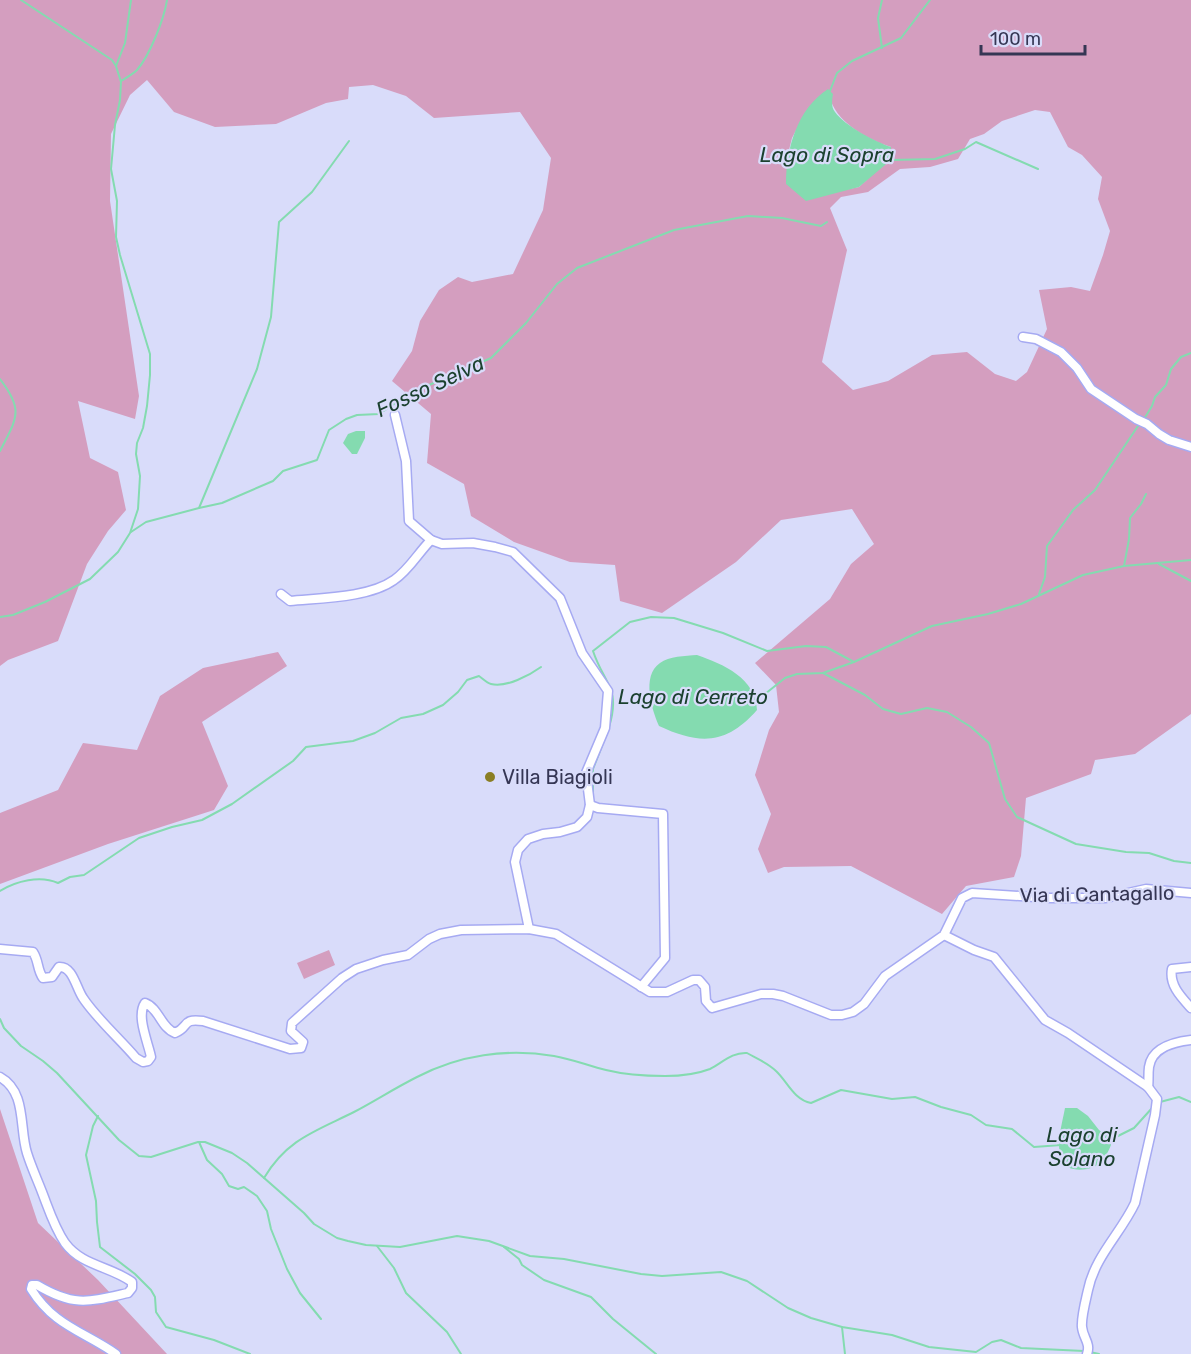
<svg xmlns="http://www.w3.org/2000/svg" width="1191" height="1354" font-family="Rubik,sans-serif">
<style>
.green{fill:#d49ebf;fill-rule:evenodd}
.water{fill:#84dbb0}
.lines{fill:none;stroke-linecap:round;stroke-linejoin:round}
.stream{stroke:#84dbb0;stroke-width:2}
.minor-casing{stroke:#a6aaf2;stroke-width:11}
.minor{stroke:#fff;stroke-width:8}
.poi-dot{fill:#8a7e24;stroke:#d9dcfa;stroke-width:2}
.labels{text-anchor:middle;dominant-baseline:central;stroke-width:4.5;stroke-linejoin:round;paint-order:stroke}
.poi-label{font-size:20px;fill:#353654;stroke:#d9dcfa;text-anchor:start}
.street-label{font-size:20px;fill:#353654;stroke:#d9dcfa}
.water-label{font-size:21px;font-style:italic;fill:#1b412f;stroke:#d9dcfa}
</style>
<rect width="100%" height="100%" fill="#d9dcfa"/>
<g class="green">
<path d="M0,0h1191v714l-56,40 -40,6 -4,14 -65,24 -5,58 -7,21 -48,9 -24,28 -91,-48 -67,1 -16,6 -10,-24 13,-35 -16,-39 14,-45 10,-18 -3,-27 -21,-22 75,-64 21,-35 23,-20 -22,-35 -71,11 -45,42 -74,51 -42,-12 -5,-36 -45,-3 -56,-20 -43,-26 -7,-32 -37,-21 4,-49 -39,-33 20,-30 8,-30 19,-31 19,-13 14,5 41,-8 30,-64 8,-52 -31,-46 -86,6 -28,-22 -33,-11 -24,2 -1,12 -22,4 -50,21 -61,3 -41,-15 -27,-32 -17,15 -19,39 -1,67 29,195 -4,23 -57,-18 12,57 28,14 8,38 -18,21 -21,33 -29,77 -50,19 -8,6zM831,101c8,23 38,39 60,46l-20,29 -12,11 -20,4 -53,-29 6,-24 12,-23zM1035,110l15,2 18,35 14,8 20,22 -4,22 12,32 -7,24 -13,36 -19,-4 -32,3 8,39 -20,43 -11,9 -21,-7 -28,-22 -35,3 -44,26 -35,9 -31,-28 25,-112 -17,-42 11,-11 27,-5 32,-23 30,-2 28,-8 12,-20 14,-5 18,-13z"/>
<path d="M278,652l9,14 -85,56 26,64 -14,24 -106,34 -108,40v-71l58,-23 25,-47 54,7 23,-54 43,-28z"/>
<path d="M329,950l6,15 -31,14 -7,-16z"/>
<path d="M0,1109l38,114 60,57 69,74h-167z"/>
</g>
<g class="water">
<path d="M828,89l5,5c-1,6 -2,13 2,18 10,14 41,30 56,35v13l-32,27 -53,14 -20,-17c0,-35 11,-75 42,-95z"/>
<path d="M356,431h9v7l-8,16h-5l-9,-11 5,-9z"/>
<path d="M697,655c26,9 59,23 60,55 -31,35 -57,35 -98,16 -7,-16 -18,-50 1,-63 9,-7 25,-7 37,-8z"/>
<path d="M1065,1108h12l11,8 11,14 10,7 2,8c-3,8 -9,18 -17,22 -10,4 -29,5 -33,-8 -5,-16 1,-35 4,-51z"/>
</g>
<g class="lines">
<g class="stream">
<path d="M882,0l-4,18 4,30"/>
<path d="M116,66l9,-23 6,-43"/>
<path d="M121,81c5,-3 12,-7 16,-11 13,-15 27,-51 30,-70"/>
<path d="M830,91l7,-18 15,-12 49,-23 29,-38"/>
<path d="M891,160l44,-1 30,-10 11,-7 62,27"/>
<path d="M0,379c25,32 16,40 0,72"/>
<path d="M1144,419l8,-13 3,-9 11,-12 5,-16 10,-12 10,-4"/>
<path d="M199,508l23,-5 51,-22 10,-10 34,-11 12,-30 17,-11 11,-4 22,-1 34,-22 78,-34 35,-35 31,-39 20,-16 97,-38 74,-14 34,2 39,8 6,-4"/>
<path d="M131,532l15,-10 53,-14 58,-139 14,-52 8,-95 33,-30 37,-51"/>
<path d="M1159,564l32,17"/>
<path d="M1124,566l5,-27 1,-21 11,-14 5,-10"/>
<path d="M1039,594l6,-17 2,-31 26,-36 22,-20 45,-67"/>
<path d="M0,617l13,-2 32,-13 45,-23 28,-27 12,-19 8,-24 2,-33 -4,-22 1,-11 6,-15 4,-22 3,-31v-21l-30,-99 -4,-18 1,-36 -6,-32 4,-44 5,-25 1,-18 -5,-16 -4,-6 -91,-60"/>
<path d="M823,673l42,22 18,14 18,5 26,-6 20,4 24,15 18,16 16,56 12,18 59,27 50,8 23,1 25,8 17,2"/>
<path d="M756,698l9,-4 20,-16 12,-4 26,-1 31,-11 78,-36 56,-12 33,-10 62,-29 41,-9 67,-6"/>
<path d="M609,727c12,-39 -5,-43 -16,-76l37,-29 21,-5 23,1 49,15 44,18 39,-5 20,1 28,15"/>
<path d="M593,792v-23l14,-36"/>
<path d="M0,891c16,-10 40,-16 58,-8l12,-6 14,-2 55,-37 33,-11 30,-7 30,-16 61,-43 13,-14 47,-6 22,-8 26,-15 22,-4 20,-9 15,-13 9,-12 12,-4c3,2 8,7 12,8 15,4 39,-9 50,-17"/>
<path d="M0,1019l4,9 17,18 22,15 14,12 62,67 20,16 12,1 47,-15h7l27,11 15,10 57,50 10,11 23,14 11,3 18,4 34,2 57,-11 32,5 41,15 34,3 77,15 21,2 59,-4 26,9 41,27 23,10 31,9 50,8 37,12 47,5 16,-10 9,-2 20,8 63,3"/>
<path d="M1160,1102l19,-5 12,5"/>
<path d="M98,1116l-5,10 -7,29 10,46 1,21 3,25 35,27 16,16 4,7 1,15 10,15 48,13 36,14"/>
<path d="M1108,1141l26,-13 19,-21"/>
<path d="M199,1142l8,18 15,14 7,12 9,3 6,-2 13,9 10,15 4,18 16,40 13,24 21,26"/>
<path d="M264,1178c23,-39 52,-47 90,-66 21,-11 41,-24 63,-35 42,-22 90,-29 137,-21 18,3 35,10 52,14 20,5 39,6 59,6 13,0 32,-2 45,-7 12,-6 22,-17 37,-16 9,5 21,10 29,18 11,10 18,29 35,32l30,-13 51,9 23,-2 26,10 30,8 15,10 26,4 22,18 27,-2"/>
<path d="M377,1246l17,22 12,25 41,39 14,22"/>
<path d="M504,1247l15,12 3,6 22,15 47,17 22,22 43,35"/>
<path d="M842,1327l3,27"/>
<path d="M1090,1352l9,2"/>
</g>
<defs>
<g id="minor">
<path d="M1023,337l13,2 25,13 16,16 14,21 45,30 11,5 12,10 10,6 22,7"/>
<path d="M395,415l11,46 3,60 22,19 11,4 31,-1 22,4 18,5 47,46 22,55 26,38 -3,37 -19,45 4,32 -3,12 -10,10 -17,5 -17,2 -15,5 -10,11 -3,12 14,67"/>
<path d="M281,594l9,7c29,-3 79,-3 104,-21 15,-10 24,-27 37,-40"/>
<path d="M590,805l8,3 65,6 2,144 -24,29"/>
<path d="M944,935l30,15 20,7 51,63 23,13 80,54 9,12 -2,16 -20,88c-14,30 -40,53 -47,87 -2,9 -7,28 -6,37 1,11 9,16 5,27"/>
<path d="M0,949l33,3c6,9 4,18 10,26l9,-1 7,-10c14,-1 17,21 24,31 14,21 37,41 53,60l7,4 5,-1 3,-4c-3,-15 -15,-41 -6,-54 14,5 16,25 30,30 15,-6 6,-15 28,-12l87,28 11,-1 2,-6 -12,-11 1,-8 50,-45 14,-9 27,-9 25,-5 21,-16 11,-5 21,-4 68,-1 27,5 94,58h17l26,-12h6l6,7 1,14 6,7 49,-14h12l10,2 48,19h11l11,-3 11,-8 21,-28 59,-41 18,-37 10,-5 78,5h56l40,-9 45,4"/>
<path d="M1191,967l-19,2c-3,16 9,28 19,39"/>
<path d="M0,1077c27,15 19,51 27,76 4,13 10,26 15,39 7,18 12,35 23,51 17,23 45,23 67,39v6l-4,5c-40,9 -54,14 -91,-8h-5l-1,4c23,37 52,42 85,65"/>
<path d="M1148,1087c1,-6 0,-13 1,-20 3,-20 25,-25 42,-27"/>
</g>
</defs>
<use href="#minor" class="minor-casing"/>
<use href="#minor" class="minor"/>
</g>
<circle class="poi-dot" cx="490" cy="777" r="6"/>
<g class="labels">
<g class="poi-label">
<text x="502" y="777">Villa Biagioli</text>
</g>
<g class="street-label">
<text transform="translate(1097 894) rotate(-1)">Via di Cantagallo</text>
</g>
<g class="water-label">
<text x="827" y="154">Lago di Sopra</text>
<text transform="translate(430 386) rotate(-25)">Fosso Selva</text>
<text x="693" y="696">Lago di Cerreto</text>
<text x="1082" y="1134">Lago di<tspan x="1082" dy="24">Solano</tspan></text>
</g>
</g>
<path d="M981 45v9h104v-9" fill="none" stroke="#353654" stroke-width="3"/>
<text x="990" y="45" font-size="18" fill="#353654" stroke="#d9dcfa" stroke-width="4.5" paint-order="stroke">100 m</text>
</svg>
